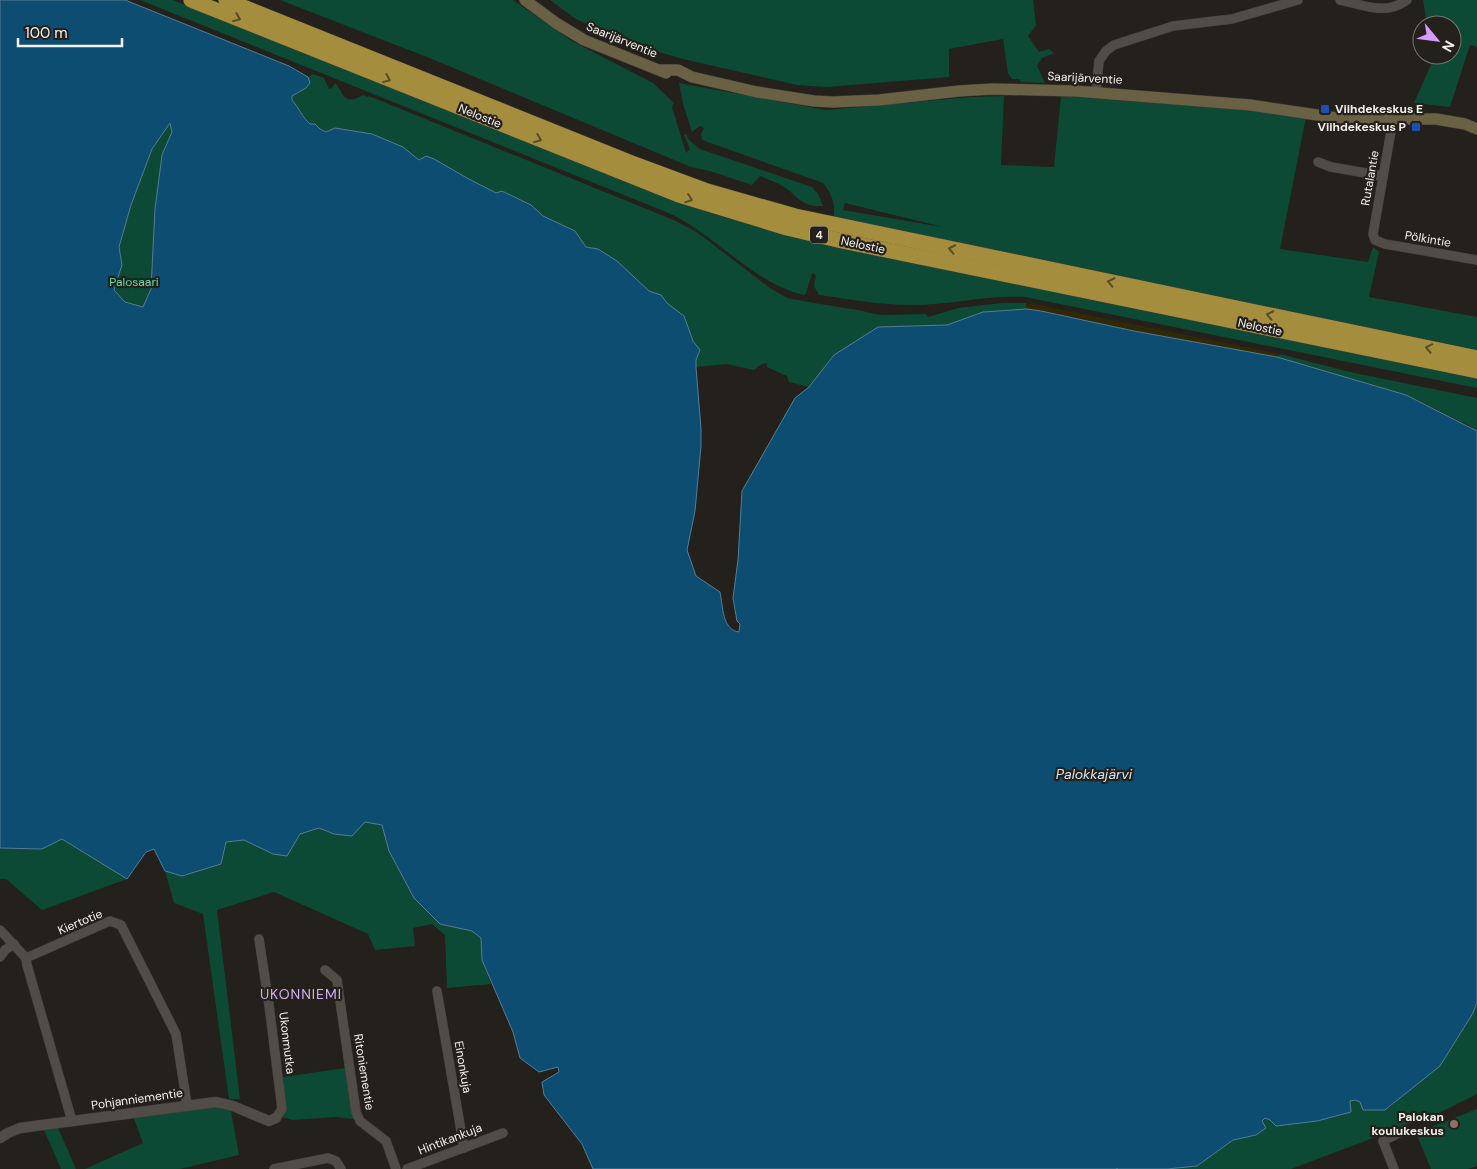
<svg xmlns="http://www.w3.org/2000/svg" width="1477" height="1169" font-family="'DM Sans',sans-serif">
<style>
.green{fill:#0c4a35;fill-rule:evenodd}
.sand{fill:#302806}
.water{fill:#0e4d72;stroke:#537e97;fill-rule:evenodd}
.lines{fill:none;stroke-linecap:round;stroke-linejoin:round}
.minor-casing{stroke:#403d39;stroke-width:10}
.tertiary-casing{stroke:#403d39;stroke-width:11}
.secondary-casing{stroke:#403d39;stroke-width:12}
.motorway-casing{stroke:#403d39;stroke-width:16}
.minor{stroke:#514c46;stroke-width:9}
.tertiary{stroke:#514c46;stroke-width:10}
.secondary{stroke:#6a6044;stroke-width:11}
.motorway{stroke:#a48e3e;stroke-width:15}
.oneway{stroke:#574c29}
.transit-dot{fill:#1a4fb4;stroke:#24201b;stroke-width:2}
.education-dot{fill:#8d6e63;stroke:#24201b;stroke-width:2}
.labels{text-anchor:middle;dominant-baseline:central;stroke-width:4.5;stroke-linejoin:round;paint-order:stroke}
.shield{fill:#24201b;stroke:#b6b2ae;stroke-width:1}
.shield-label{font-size:11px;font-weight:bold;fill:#f4f1ed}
.street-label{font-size:12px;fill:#f4f1ed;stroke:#24201b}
.poi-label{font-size:12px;font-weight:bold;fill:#f4f1ed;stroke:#24201b;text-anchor:end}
.park-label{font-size:12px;fill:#5be0ae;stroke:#24201b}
.water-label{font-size:14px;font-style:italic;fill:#d2e5f3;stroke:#24201b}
.neighbourhood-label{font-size:14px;letter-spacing:1px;fill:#d4aff2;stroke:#24201b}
</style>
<rect width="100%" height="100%" fill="#24201b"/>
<g class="green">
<path d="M140,0h33l469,188 71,26 48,13 716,150v11l-452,-91c-38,-2 -76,8 -114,8 -31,0 -62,-6 -92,-10l-5,-9 2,-11 -4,-2 -6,20 -2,2c-51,-12 -86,-58 -133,-81z"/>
<path d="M280,0h233l57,40 83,43 21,20 -2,4 14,46 4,-4 -6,-14 2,-1 3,6 11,9 112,38 6,7 5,12c-20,1 -23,-7 -36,-17 -8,-6 -18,-9 -27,-13l-8,9 -42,-14 -19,-4 -259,-108z"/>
<path d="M550,0h483l3,25 -8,11 11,16 10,-3 5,4 -12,5 -5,8 8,17 -24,-1 -2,-3h-7l-4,-6 -5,-34 -54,10v28l-122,10 -30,-2 -118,-27 -46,-14 -57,-25z"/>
<path d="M1423,0h54v47l-7,-2 -20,62 -36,-4 20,-45 -1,-3h19v-30h-25z"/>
<path d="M312,74l12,4 5,11 3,-1 3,-5c9,9 7,24 28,12l5,2 1,-1 307,125 22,12 72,55 17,10 27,5 44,7 22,5 46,-1 2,3 30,-9 44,-5h24l1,6 -44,3 -36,13 -69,2 -44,28 -25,32 -20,-5 -2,-6 -20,-9v-4l-5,1 -8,6 -27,-6 -31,3v-7l4,-10 -7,-9 -9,-25 -17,-13 -6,-8 -12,-4 -32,-30 -19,-12 -12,-2 -11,-16 -32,-15 -12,-11 -29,-14 -6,2 -29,-15 -48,-18 -16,-13 -68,-19 -9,4 -6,-3 -5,-5h-5c-8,-7 -11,-16 -18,-24v-4l18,-13 -2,-6z"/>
<path d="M679,83l147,27 145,-13 33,-1 -3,69 53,2 7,-71 179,13 66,8 -26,132 88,13 5,-15 6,5 -10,45 108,20v33l-643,-133c1,-14 -2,-23 -11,-34l-121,-43 -1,-6 3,-6 -4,-2 -8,6 -9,-28zM845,203l102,25h1l-105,-18z"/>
<path d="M170,123l3,9 -11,23 -7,54 -4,80 -8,18 -18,-5 -11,-12 8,-24 -3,-19 12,-42 21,-56z"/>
<path d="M1280,354l70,18 127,26v34l-7,-6 -64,-31 -129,-38z"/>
<path d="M382,812l32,86 26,26 32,7 9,7 1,22 9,24 -44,4 -2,-53 -13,-11 -19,4 2,18 -40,4 -7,-16 -94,-42 -57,18 23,189h-11l-26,-185 -29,-11 -9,-32 17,5 39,-12 5,-22 18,-2 29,14 23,-32z"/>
<path d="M62,839l65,40 -85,31 -36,-31h-6v-31l42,1z"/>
<path d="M1477,1002v92l-54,27 -23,5 -32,14 -77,29h-124l30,-3 36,-26 23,-5 10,-7 -4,-7 3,-3 5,2 6,6 41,-5 33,-9v-11l5,-1 34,8 25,-22 26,-20 33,-53z"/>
<path d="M345,1068l9,51 -18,-2 -43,3 -11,-3 4,-7 -3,-33z"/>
<path d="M217,1107l14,4 8,44 -59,14h-95l58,-26 -10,-27z"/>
<path d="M1477,1109v57l-9,3h-37l-15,-36z"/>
<path d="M58,1128l18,41h-15l-17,-39z"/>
</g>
<path class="sand" d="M1026,303l9,1 245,50 -3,3 -143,-26 -93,-20 -14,-2z"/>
<path class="water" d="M0,0h125l164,66 19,11 2,6 -4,5 -14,8v4c7,8 10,17 18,24h5l5,5 6,3 9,-4 37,6 31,13 16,13 7,-4 8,3 33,19 29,15 6,-2 29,14 12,11 32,15 11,16 12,2 19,12 32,30 12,4 6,8 17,13 9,25 7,9 -4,10v7l5,62v17l-6,65 -8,39 9,26 24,16c3,14 2,38 19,40l1,-8 -3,-3 -4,-23 5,-38 4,-69 53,-93 14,-11 25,-32 44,-28 69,-2 36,-13 44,-3 14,2 93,20 143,26 129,38 71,36v571l-4,11 -33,53 -55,44h-22l-3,-8 -5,-2 -5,1 1,11 -34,9 -41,5 -6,-6 -5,-2 -3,3 4,7 -10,7 -23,5 -36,26 -30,3h-49l-1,-1 -1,1h-523l-11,-25 -38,-49 -2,-13 17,-10 -1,-5 -19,5 -19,-14 -7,-26 -31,-72 -1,-22 -9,-7 -32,-7 -26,-26 -25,-47 -7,-26 -17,-3 -13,14 -18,-2 -15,-6 -19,6 -13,22 -14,-2 -29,-14 -18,2 -5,22 -39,12 -17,-5 -11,-22 -8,3 -19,27 -65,-40 -20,10 -42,-1zM170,123l2,9 -10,23 -7,54 -4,80 -8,18 -18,-5 -11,-12 8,-25 -3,-18 12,-42 21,-56z"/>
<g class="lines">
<defs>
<g id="minor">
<path d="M1340,0c24,5 45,16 67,0"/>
<path d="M1096,92l3,-31 7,-10 8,-6 59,-19 59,-7 66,-19"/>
<path d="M1391,119v12l-18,103 2,6 10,4 92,16"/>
<path d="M1318,162l13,5 52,9"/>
<path d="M0,930l26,28"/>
<path d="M259,939l10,66 13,104 -6,9"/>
<path d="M0,957l5,-7 9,-6"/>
<path d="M325,970l12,10 19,132 4,9 26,20 10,28"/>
<path d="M437,991l27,157"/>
<path d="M72,1121l-45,-156 -1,-7 84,-37 11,4 55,109 11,71"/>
<path d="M274,1169l54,-11 8,3 5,8"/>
<path d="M407,1169l96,-36"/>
<path d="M1394,1169l-11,-28 22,-11"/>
</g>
<path id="tertiary" d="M0,1138l8,-5 12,-5 196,-26 17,4 36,15 7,-3"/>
<g id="secondary">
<path d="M525,0l31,23 28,17 82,33"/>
<path d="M660,70h18l14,7 65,15 57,9 19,1 46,-2 80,-9 33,-2 83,2 175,14 94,14h92l29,5 12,5"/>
</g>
<g id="motorway">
<path d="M191,0l488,195 108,33 55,13 635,130"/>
<path d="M226,0l403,162 78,29 88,25 682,142"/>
</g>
</defs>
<use href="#minor" class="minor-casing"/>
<use href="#tertiary" class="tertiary-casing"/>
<use href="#secondary" class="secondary-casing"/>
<use href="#motorway" class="motorway-casing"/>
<use href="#minor" class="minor"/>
<use href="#tertiary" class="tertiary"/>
<use href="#secondary" class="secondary"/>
<use href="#motorway" class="motorway"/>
</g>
<defs><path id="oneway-chevron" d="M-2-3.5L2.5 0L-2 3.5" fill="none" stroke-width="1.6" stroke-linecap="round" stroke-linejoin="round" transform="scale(1.25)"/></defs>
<g class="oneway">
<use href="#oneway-chevron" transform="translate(237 18) rotate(22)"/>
<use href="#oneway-chevron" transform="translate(387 79) rotate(22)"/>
<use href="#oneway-chevron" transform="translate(538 139) rotate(22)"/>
<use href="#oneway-chevron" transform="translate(689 199) rotate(19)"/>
<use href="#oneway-chevron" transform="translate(952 249) rotate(-168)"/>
<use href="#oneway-chevron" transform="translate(1111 282) rotate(-168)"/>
<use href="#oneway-chevron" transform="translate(1270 315) rotate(-168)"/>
<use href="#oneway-chevron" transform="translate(1429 348) rotate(-169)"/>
</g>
<g class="transit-dot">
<rect x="1320" y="104" width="10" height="10" rx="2.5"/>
<rect x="1411" y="122" width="10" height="10" rx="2.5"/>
</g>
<circle class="education-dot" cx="1454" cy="1124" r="5"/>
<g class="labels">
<rect class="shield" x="810" y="226.5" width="18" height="17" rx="4"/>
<g class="shield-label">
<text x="819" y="235">4</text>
</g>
<g class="street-label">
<text transform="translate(622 40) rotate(22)">Saarijärventie</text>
<text transform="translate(1085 78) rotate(3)">Saarijärventie</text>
<text transform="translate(480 116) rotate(22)">Nelostie</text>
<text transform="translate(1370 178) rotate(-80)">Rutalantie</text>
<text transform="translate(1428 239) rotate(10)">Pölkintie</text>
<text transform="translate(863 245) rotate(12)">Nelostie</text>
<text transform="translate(1260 327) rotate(12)">Nelostie</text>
<text transform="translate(80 922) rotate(-23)">Kiertotie</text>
<text transform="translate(287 1043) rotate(83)">Ukonmutka</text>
<text transform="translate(463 1067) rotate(80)">Einonkuja</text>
<text transform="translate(364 1072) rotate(81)">Ritoniementie</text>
<text transform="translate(137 1099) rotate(-8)">Pohjanniementie</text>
<text transform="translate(450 1139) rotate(-21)">Hintikankuja</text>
</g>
<g class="poi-label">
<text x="1335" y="109" text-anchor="start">Viihdekeskus E</text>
<text x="1406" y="127">Viihdekeskus P</text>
<text x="1444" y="1117">Palokan<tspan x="1444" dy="14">koulukeskus</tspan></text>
</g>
<g class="park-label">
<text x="134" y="282">Palosaari</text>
</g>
<g class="water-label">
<text x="1094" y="774">Palokkajärvi</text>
</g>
<g class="neighbourhood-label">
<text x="301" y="994">UKONNIEMI</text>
</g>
</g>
<g transform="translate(1437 40) rotate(119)"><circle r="24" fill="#24201b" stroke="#77746f"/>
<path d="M0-4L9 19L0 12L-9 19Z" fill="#d39cfd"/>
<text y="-8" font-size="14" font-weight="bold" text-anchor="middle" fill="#f4f1ed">N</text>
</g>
<path d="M18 38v8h104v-8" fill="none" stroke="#f4f1ed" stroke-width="2.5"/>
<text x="25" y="38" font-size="15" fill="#f4f1ed" stroke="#24201b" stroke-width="4" paint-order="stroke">100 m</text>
</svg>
